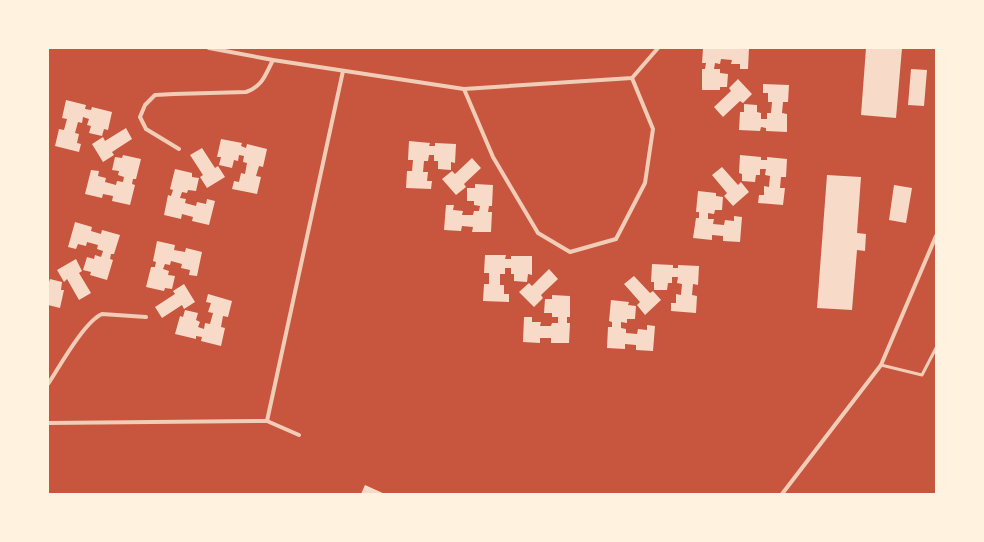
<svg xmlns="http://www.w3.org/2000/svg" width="984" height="542" font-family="'PT Serif',serif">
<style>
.building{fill:#f7dbc8}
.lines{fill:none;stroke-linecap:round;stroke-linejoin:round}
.service{stroke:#f1ccb7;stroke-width:3}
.minor{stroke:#f1ccb7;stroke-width:4}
</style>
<rect width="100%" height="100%" fill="#c8553d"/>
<g class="building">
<path d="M703,48h46l-1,21h-8v-5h-9l1,-4 -11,-1 -1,5 -5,-1 -1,6h6v4l8,1 -1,13h-7v3h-18v-21h3l1,-6h-4z"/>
<path d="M866,48h36l-6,70 -35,-3z"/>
<path d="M911,69l16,1 -3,36 -16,-1z"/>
<path d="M738,79l14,15 -9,9 -3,-2 -17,16 -9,-10 17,-16 -2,-3z"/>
<path d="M763,84l26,1 -1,17h-5l-1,11 5,1v18l-21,-1v-3l-5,-1 -1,4 -21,-1 1,-18h4v-8l13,1v7l4,1v6h6v-6h4l1,-11h-4v-9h-5z"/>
<path d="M66,100l20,5 -1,4 6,1 1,-3 20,5 -4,18 -4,-1 -2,7 -13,-3 2,-7 -4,-1 2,-6 -6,-2 -1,6 -4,-1 -3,11 4,1 -2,9 4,1 -2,8 -24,-6 4,-17 5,1 3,-11 -5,-1z"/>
<path d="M126,128l6,11 -20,13 2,3 -11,7 -11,-18 11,-7 2,4z"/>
<path d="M221,139l21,4 -1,3 5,2 1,-4 20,5 -4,18 -4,-1 -3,10 5,1 -4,17 -25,-5 2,-8 5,1 2,-9 4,1 2,-11 -4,-1 1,-6 -5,-1 -1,6 -4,-1 -2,8 -13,-3 2,-8h-4z"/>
<path d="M409,141l21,2 -1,3h6v-3l21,1 -1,19 -4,-1v8l-13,-1v-8h-4v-6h-5l-1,6h-4l-1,11h5l-1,9h5l-1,8 -25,-1 1,-17h5l1,-11h-5z"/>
<path d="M202,148l13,20 3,-2 7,11 -18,11 -7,-11 3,-2 -13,-20z"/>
<path d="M123,155l18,4 -5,20h-3l-1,5 3,1 -5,20 -18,-4 1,-5 -10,-2 -1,4 -17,-4 6,-24 8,1 -1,5 8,2 -1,4 11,3 1,-4 6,1 1,-5 -6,-2 1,-4 -7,-1 3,-13 7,1z"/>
<path d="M740,155l21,2v3h6v-3l20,2 -1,18h-5l-1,11h5l-2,17 -25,-2 1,-8h5v-9l5,1 1,-11 -5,-1 1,-6h-6v6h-4l-1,7 -13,-1v-7l-3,-1z"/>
<path d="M472,158l9,10 -17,16 2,3 -10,8 -14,-16 10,-8 3,3z"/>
<path d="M722,167l16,18 3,-3 8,10 -16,14 -9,-10 3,-3 -15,-18z"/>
<path d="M175,169l17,4v4l7,1 -3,13 -8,-1 -1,3 -5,-1 -2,6 6,1 -1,4 11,3 1,-4 9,2 1,-5 8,2 -6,24 -17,-4 1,-4 -11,-3 -1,5 -17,-4 4,-20 3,1 2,-6 -3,-1z"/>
<path d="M827,175l34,2 -4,56 9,1 -1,17 -8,-1 -5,60 -35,-2z"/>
<path d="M475,184l18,1 -1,21h-3l-1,6h4l-1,20h-19l1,-5 -11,-1 -1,5 -17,-1 2,-25h8l-1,5 10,1 -1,4h11l1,-4h5l1,-5 -6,-1v-4h-7v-13h8z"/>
<path d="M894,185l18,3 -6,35 -17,-3z"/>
<path d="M698,191l18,2v3l7,1 -1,13h-7l-1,4 -6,-1v6h6l-1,5 11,1 1,-5 9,1v-5l8,1 -2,25 -17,-1v-5l-11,-1v5l-19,-2 3,-20h3v-6h-3z"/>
<path d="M75,222l17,5 -1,4 10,3 1,-4 18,5 -6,19h-3l-1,5 3,1 -6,20 -17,-5 1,-3 -8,-2 4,-13 7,2 1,-4 6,2 2,-6 -6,-2 1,-4 -11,-3 -1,4 -8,-2 -2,5 -8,-2z"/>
<path d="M157,241l18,4 -1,5 11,2 1,-4 16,4 -5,24 -8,-1 1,-5 -9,-2 1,-4 -11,-3 -1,4 -5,-1 -2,5 6,2 -1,4 7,1 -3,13 -7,-1 -1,3 -18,-4 5,-20h4l1,-5 -3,-1z"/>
<path d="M485,255h21l-1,4h6v-3h21v19l-4,-1 -1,8 -13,-1v-7h-3v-6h-6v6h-5v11h4v9h5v8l-26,-1 1,-17h5v-11h-5z"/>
<path d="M76,259l6,12 -3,2 12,20 -12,7 -12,-21 -3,3 -7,-12z"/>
<path d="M652,264l21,1v3h5v-3l21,1 -1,19 -5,-1 -1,11 5,1 -1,17 -25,-2v-8h5v-9l5,1 1,-11 -5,-1 1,-6h-6v6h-4l-1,7h-13v-8h-3z"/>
<path d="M549,269l9,10 -17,16 2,3 -9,9 -15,-15 10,-9 3,3z"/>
<path d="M634,276l16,17 3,-2 8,9 -16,15 -8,-10 3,-3 -16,-18z"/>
<path d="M50,279l12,3 -1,8h3l-4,18 -12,-3v-20z"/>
<path d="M184,284l11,18 -11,7 -2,-4 -20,13 -7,-11 20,-13 -2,-3z"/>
<path d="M208,294l24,7 -4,16 -5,-1 -2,11 4,1 -4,18 -20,-5 1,-4 -6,-1v3l-21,-5 5,-18 3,1 2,-7 13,3 -2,7 4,2 -2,5 6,2 1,-6 5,1 3,-11 -5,-1 3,-9 -5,-1z"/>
<path d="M552,295l18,1v21h-3v6h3l-1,20h-18v-5h-11v5l-17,-1 1,-25h8v5h9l-1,4h11l1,-3h6v-6h-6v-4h-8l1,-14h7z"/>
<path d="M611,300l18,2 -1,3 8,1 -1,13h-8v4l-6,-1v6l5,1v4l11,1 1,-5 9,1v-5l8,1 -2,25 -17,-1v-5l-11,-1v5l-18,-1 1,-21h4v-5l-3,-1z"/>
<path d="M365,485l20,9h-24z"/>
</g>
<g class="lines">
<path class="service" d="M881,365l41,10 14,-27"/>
<g class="minor">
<path d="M209,48l64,12 191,29 168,-11 26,-30"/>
<path d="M464,89l29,68 45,76 32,19 46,-13 29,-56 8,-54 -21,-51"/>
<path d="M179,149l-33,-20 -6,-12 5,-12 10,-10 19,-1 72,-2c17,-6 19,-17 27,-32"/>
<path d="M48,384c12,-18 36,-62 54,-70l44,3"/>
<path d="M267,421l76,-350"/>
<path d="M48,423l219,-2 32,14"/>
<path d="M782,494l99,-129 55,-129"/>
</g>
</g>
<rect width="984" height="542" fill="none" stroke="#fff3e0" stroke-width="98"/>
</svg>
